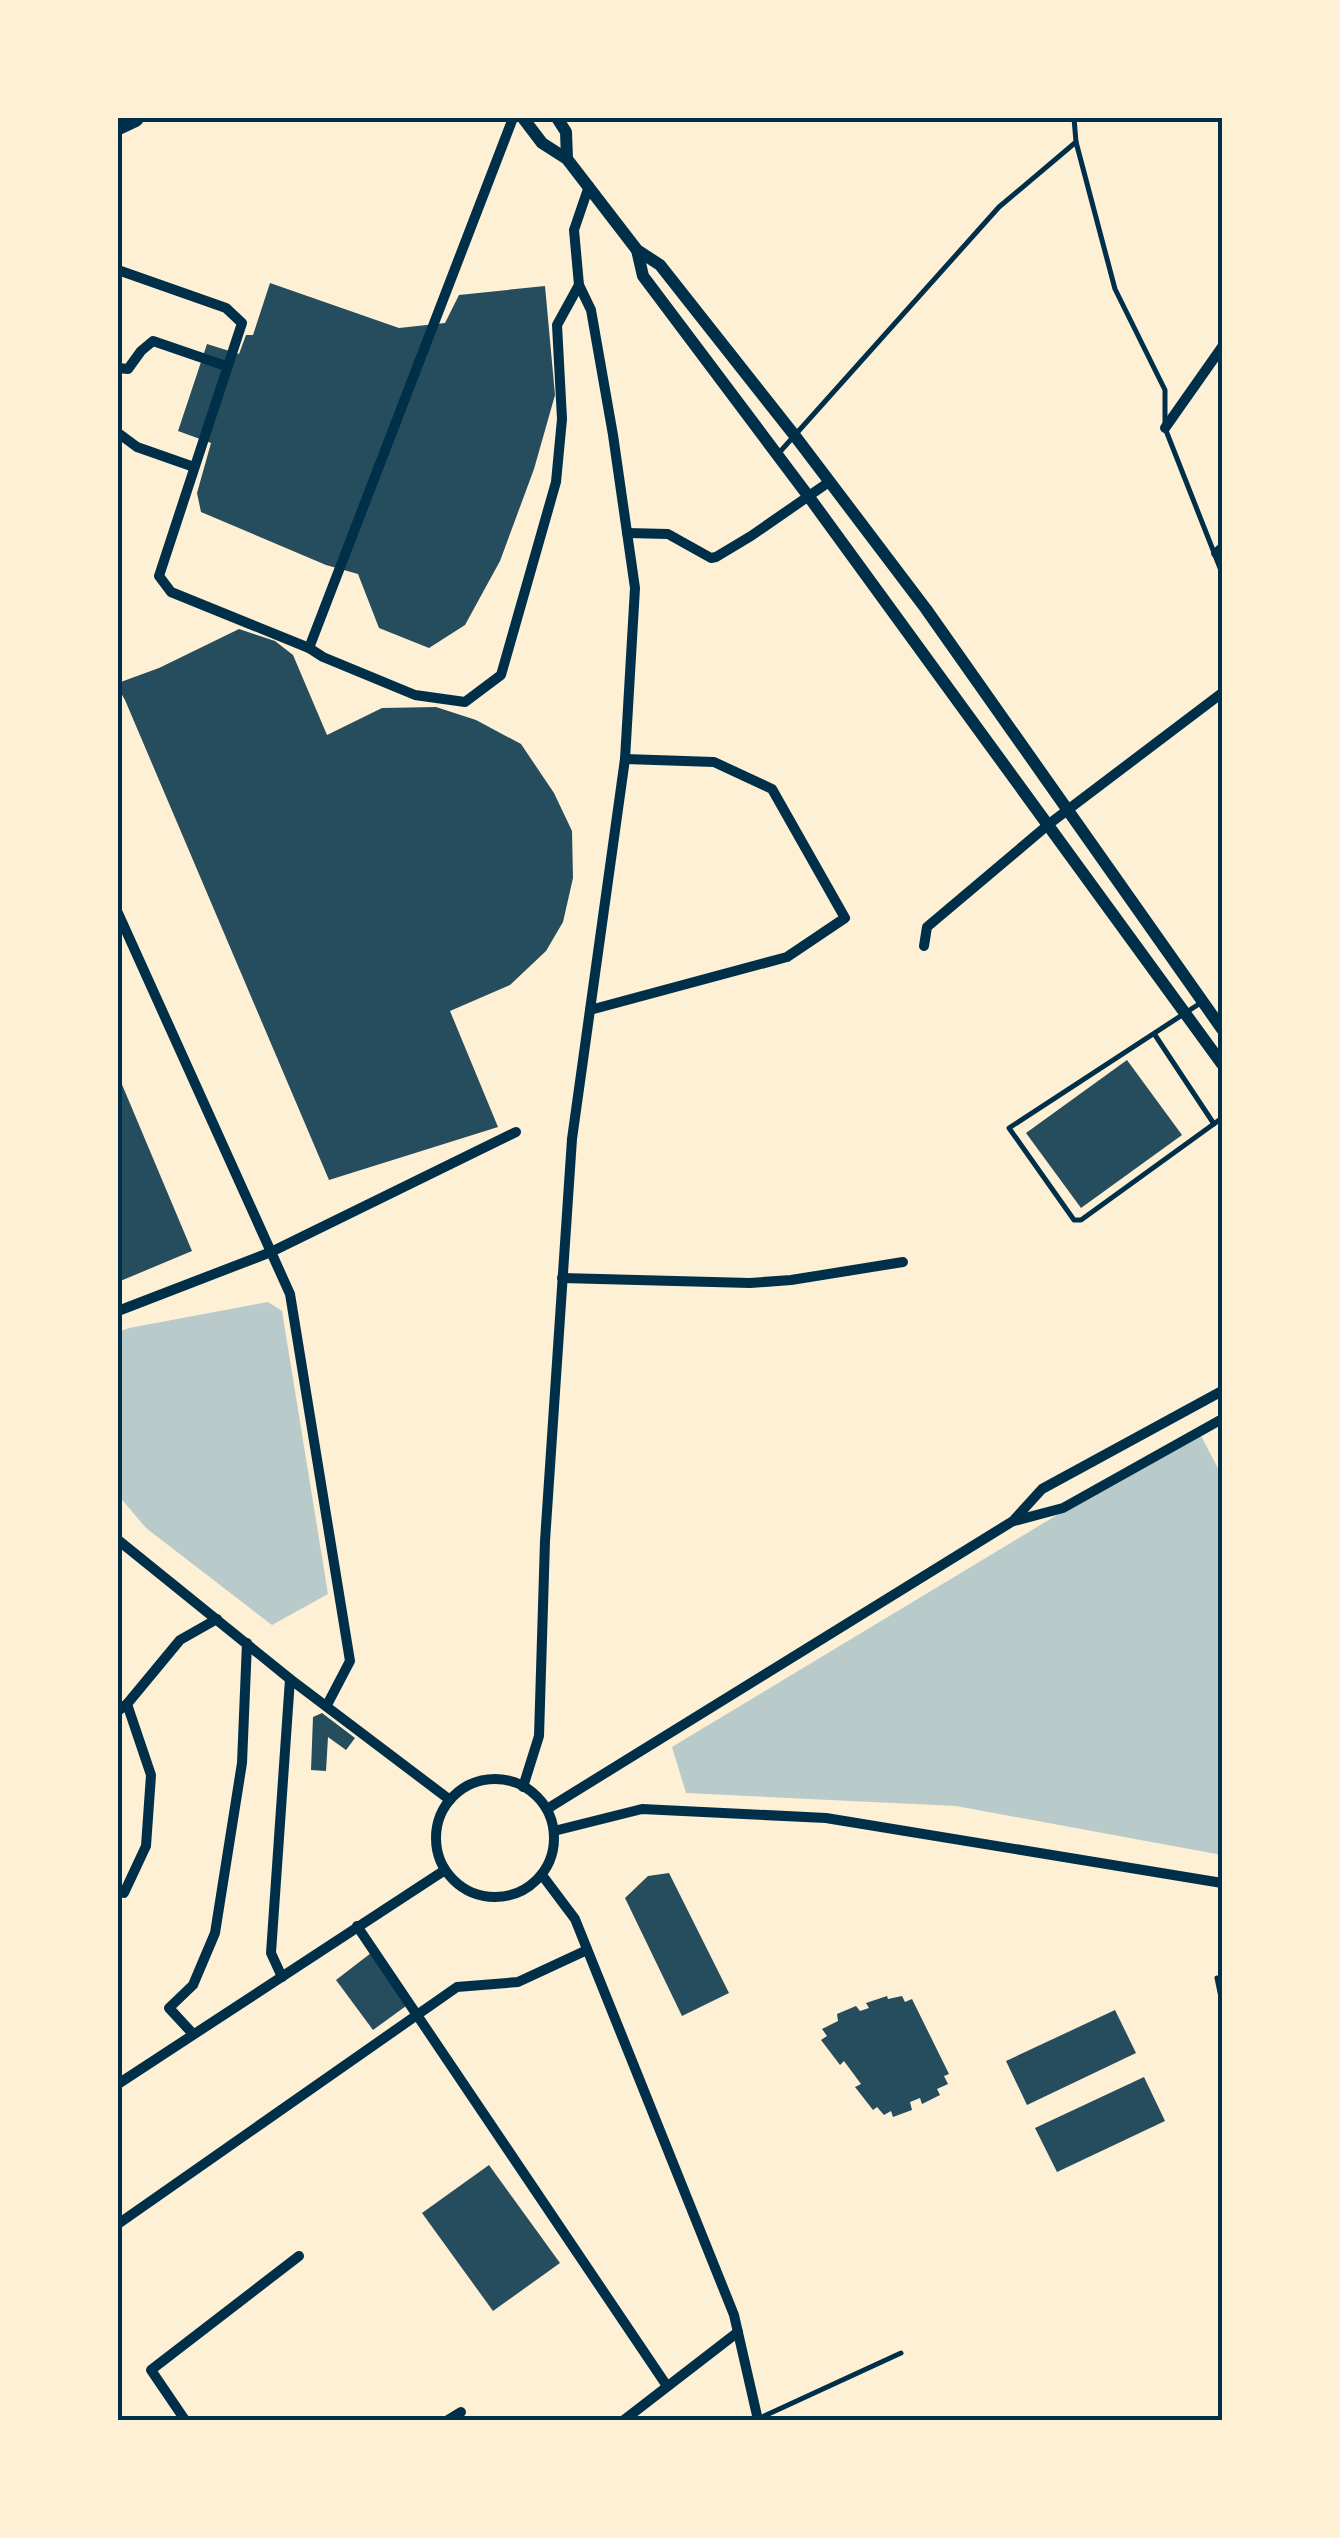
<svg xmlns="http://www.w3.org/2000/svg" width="1340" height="2538" font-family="'Archivo Narrow',sans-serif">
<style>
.green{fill:#b9caca}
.building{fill:#264d5e}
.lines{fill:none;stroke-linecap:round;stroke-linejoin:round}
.service{stroke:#003049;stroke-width:5}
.minor{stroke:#003049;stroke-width:10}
.tertiary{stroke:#003049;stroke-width:12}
.primary{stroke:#003049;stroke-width:18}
.neatline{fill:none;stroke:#003049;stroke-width:4}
</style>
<rect width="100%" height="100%" fill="#fdf0d5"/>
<g class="green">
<path d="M268,1302l14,9 46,283 -56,31 -126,-97 -28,-33v-163l11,-4z"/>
<path d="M1198,1430l24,46v379l-266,-49 -270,-13 -14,-46z"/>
</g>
<g class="building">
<path d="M270,283l129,45 46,-5 14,-28 86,-9 10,109 -21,74 -34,92 -35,64 -36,23 -50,-20 -21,-54 -32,-9 -125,-53 -4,-19 14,-50 -33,-12 29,-87 32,10 7,-19h7z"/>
<path d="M239,629l36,12 18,14 34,80 55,-27 54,-1 40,13 45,24 33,49 18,38 1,47 -10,44 -17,29 -36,34 -60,26 48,116 -169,53 -204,-480 -7,-12v-5l41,-15z"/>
<path d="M1127,1060l55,75 -101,73 -55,-75z"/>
<path d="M118,1075l74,176 -74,31z"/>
<path d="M322,1713l33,25 -9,12 -18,-13 -2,34 -15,-1 2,-53z"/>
<path d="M669,1873l60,120 -47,23 -57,-118 23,-22z"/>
<path d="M371,1953l35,53 -33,24 -37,-50z"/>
<path d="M887,1996l1,3 14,-3 3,6 7,-3 37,75 -5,2 4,8 -11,5 3,6 -18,9 -2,-6 -10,4 2,8 -19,7 -2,-6 -7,4 -7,-8 -4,3 -18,-23 6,-3 -17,-23 -4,4 -19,-25 6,-4 -5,-7 16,-8 -1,-7 19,-8 4,5 9,-3 -3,-5z"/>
<path d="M1115,2010l21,43 -109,52 -21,-44z"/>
<path d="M1144,2077l21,44 -108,51 -22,-44z"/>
<path d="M489,2165l71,98 -67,48 -71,-98z"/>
</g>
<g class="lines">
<g class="service">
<path d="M1074,118l2,24 39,147 50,101v38l57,145"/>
<path d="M778,454l221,-247 77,-65"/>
<path d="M1199,1004l-190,124 65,92h7l141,-102"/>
<path d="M1155,1035l59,89"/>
<path d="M1217,1978l5,24"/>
<path d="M760,2418l141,-65"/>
</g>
<g class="minor">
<path d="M118,270l108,38 16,15 -83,253 12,16 138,56 204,-530"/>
<path d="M118,368l10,1 13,-18 12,-10 73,25"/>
<path d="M1165,428l57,-81"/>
<path d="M118,433l19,14 57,20"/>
<path d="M627,533l41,1 43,24 5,-1 35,-21 78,-54"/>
<path d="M1216,553l6,-5"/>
<path d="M309,648l14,9 92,38 50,7 36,-27 55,-193 6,-63 -5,-94 22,-40"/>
<path d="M118,913l172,381 60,367 -23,44"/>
<path d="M924,946l3,-19 122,-103 173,-131"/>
<path d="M590,1010l197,-53 58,-39 -73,-129 -58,-27 -89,-3"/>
<path d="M562,1278l188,5 41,-3 112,-18"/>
<path d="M118,1311l153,-59 245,-120"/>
<path d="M1014,1521l49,-13 159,-89"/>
<path d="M118,1540l172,139 160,121"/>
<path d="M118,1711l9,-7 53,-64 37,-21"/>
<circle cx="495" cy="1838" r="59"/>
<path d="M523,1787l16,-51 6,-195 27,-402 53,-380 10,-171 -22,-153 -22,-125 -12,-25 -5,-55 15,-44"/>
<path d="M547,1809l466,-288 29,-32 180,-98"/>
<path d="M554,1831l88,-22 184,9 396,65"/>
<path d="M542,1875l33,44 159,396 24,105"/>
<path d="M124,1893l22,-47 5,-71 -24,-71"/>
<path d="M357,1926l310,460"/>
<path d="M282,1977l-11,-24 19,-274"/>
<path d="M193,2034l-24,-26 24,-23 22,-52 27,-170 5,-120"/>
<path d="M118,2084l327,-214"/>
<path d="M118,2224l339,-237 61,-5 69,-32"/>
<path d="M185,2420l-34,-50 148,-114"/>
<path d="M448,2420l13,-8"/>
<path d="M624,2420l114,-88"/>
</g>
<g class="tertiary">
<path d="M523,118l19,25 25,16 70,91 23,15 135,171 131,173 296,420"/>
<path d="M557,118l9,14 1,27"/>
<path d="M637,250l6,26 166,221 413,567"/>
</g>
<path class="primary" d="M118,126l17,-8"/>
</g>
<rect width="1340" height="2538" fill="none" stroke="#fdf0d5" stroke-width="240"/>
<rect x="120" y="120" width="1100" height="2298" class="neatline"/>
</svg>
